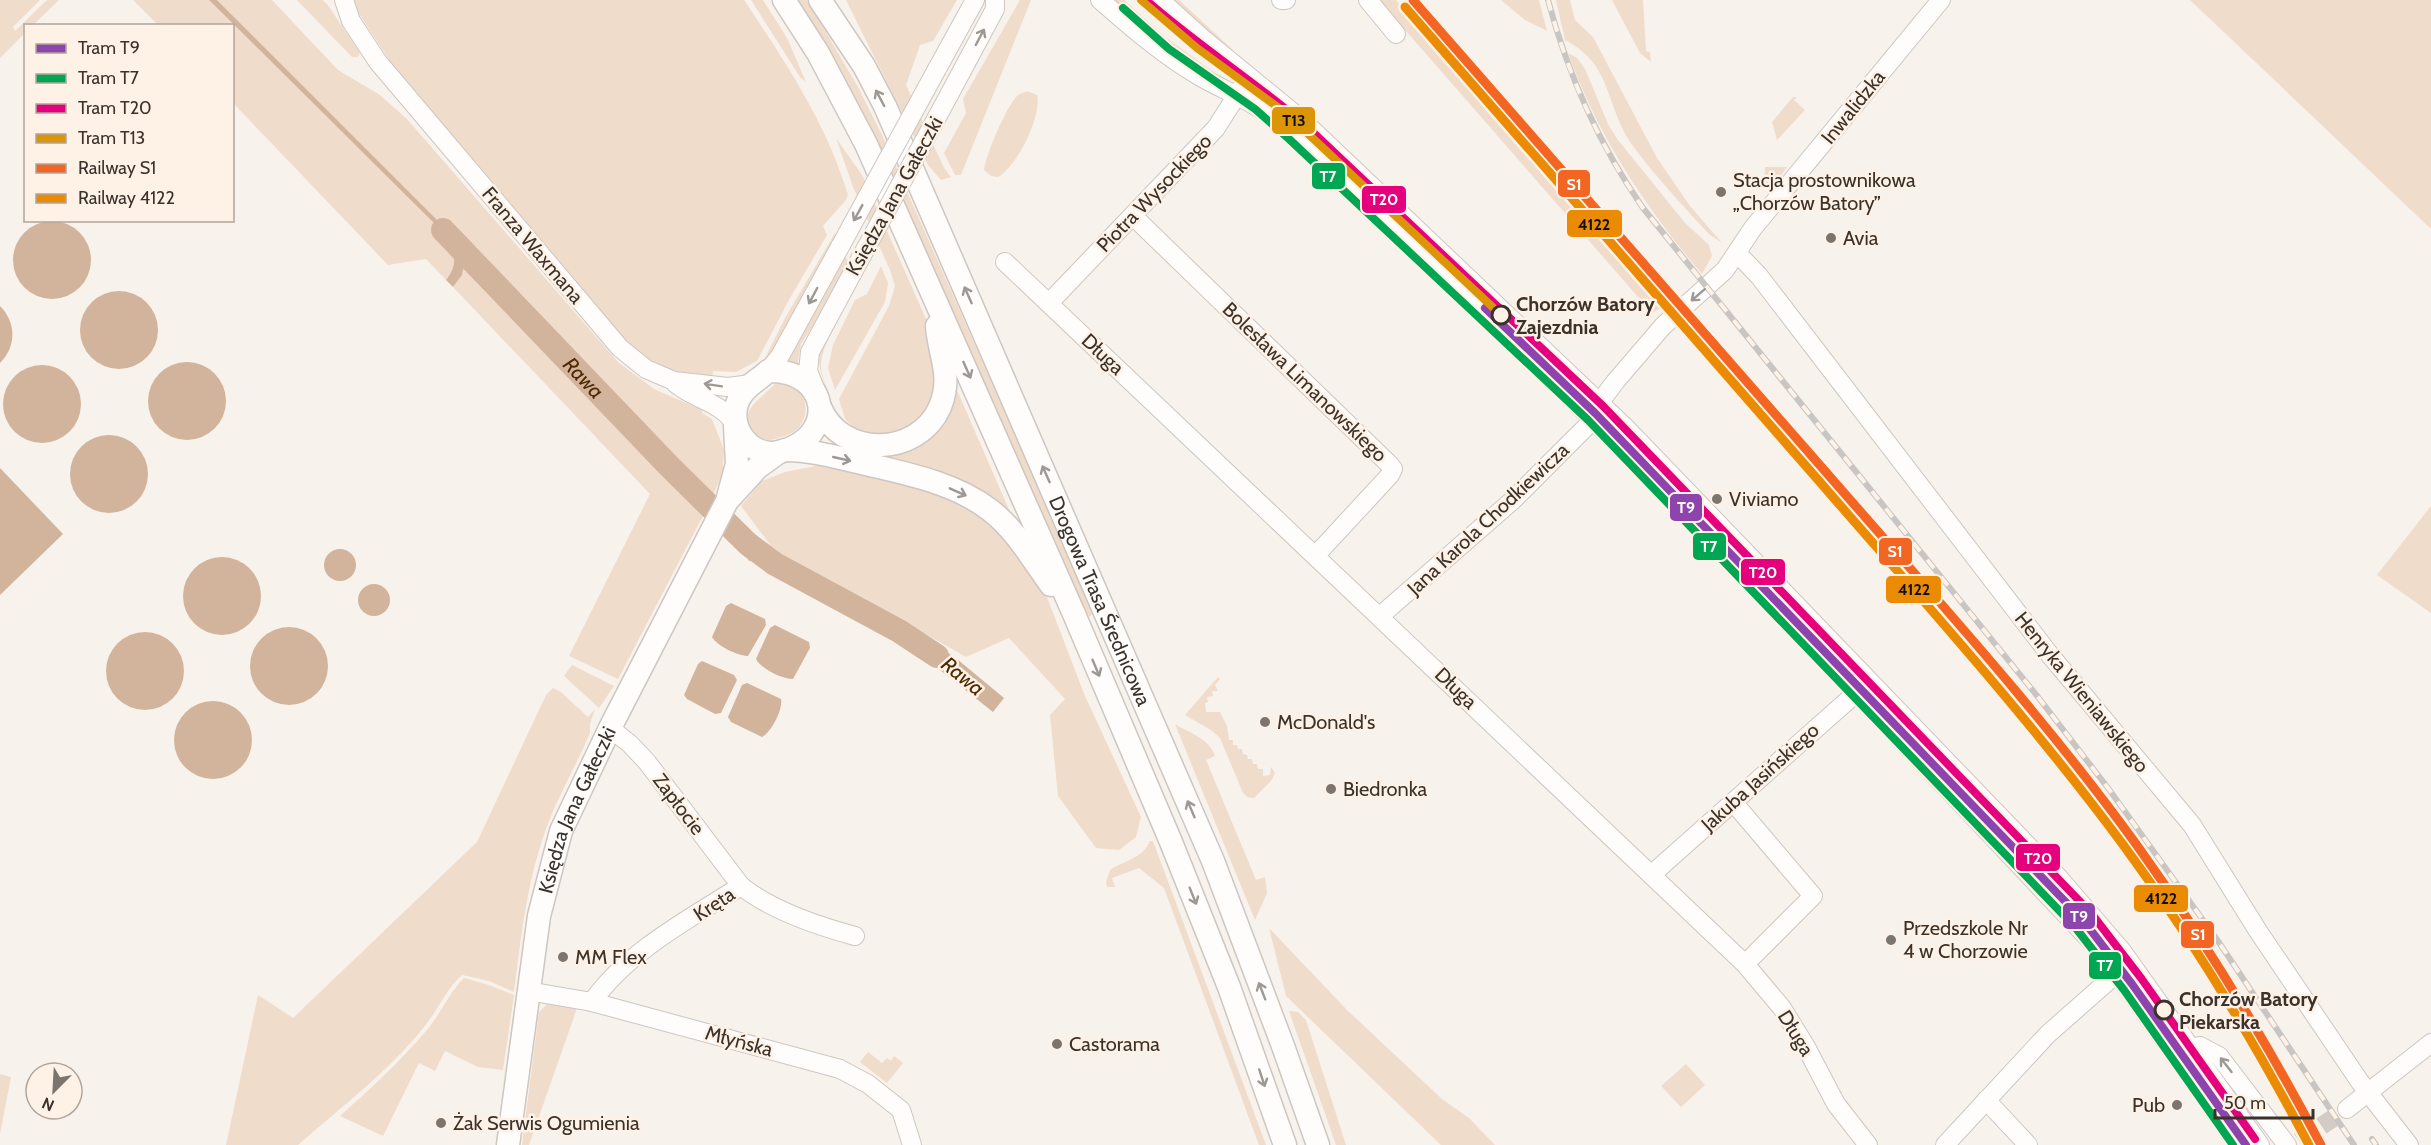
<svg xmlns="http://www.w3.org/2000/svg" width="2431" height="1145" font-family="Cabin,sans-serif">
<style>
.green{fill:#f0dccb}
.water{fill:#d2b49c}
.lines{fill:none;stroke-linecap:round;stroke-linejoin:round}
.stream{stroke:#d2b49c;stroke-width:4}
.river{stroke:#d2b49c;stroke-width:24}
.minor-tunnel{stroke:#d2ccc5;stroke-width:18;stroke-dasharray:18 9;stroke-linecap:butt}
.minor-casing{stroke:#cdc6c1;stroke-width:20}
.major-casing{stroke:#cdc6c1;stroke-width:25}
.minor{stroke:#fefdfc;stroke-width:18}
.major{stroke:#fefdfc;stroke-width:22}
.rail-casing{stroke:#c8c5c3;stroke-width:6}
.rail{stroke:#fef1e6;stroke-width:4;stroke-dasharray:11;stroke-linecap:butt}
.minor-bridge-casing{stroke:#cdc6c1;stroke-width:20;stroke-linecap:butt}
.minor-bridge{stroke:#fefdfc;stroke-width:18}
.rail-1-casing{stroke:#fef1e6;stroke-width:14}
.rail-2-casing{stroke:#fef1e6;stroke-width:14}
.rail-1{stroke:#f26522;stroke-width:9}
.rail-2{stroke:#eb8b04;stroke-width:9}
.tram-1-casing{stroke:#fef1e6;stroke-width:12}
.tram-2-casing{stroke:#fef1e6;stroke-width:12}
.tram-3-casing{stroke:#fef1e6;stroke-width:12}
.tram-4-casing{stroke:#fef1e6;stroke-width:12}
.tram-1{stroke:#8e44ad;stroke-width:8}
.tram-2{stroke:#00a651;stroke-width:8}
.tram-3{stroke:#e5007d;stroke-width:8}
.tram-4{stroke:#db9506;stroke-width:8}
.oneway{stroke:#9c9894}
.poi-dot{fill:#7c756f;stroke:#fef1e6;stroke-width:2}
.stop-dot{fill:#fef1e6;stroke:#3a322b;stroke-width:3}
.labels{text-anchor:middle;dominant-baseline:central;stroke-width:5;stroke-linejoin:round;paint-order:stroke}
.street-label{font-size:20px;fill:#3a322b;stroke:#fef1e6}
.poi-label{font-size:20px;fill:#3a322b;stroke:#fef1e6;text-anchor:start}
.stop-label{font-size:20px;font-weight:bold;fill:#3a322b;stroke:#fef1e6;text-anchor:start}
.water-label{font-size:21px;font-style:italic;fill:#4f2900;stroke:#fef1e6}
.line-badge{stroke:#fef1e6;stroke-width:2}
.badge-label{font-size:16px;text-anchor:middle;font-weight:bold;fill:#fff}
.pale-badge-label{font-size:16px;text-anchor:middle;font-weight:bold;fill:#111}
</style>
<rect width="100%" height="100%" fill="#f8f2ec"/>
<g class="green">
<path d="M0,0h40l-27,27 2,4 32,-31h12l-26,25 -7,1 -1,7 -25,25z"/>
<path d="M133,0h76l239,237 -2,2c11,15 11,26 0,41l-20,-21 -38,6 -155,-162 -1,-77 -74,-1z"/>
<path d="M217,0h55l66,70 42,25 27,24 211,243 36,27 48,21v3l10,6 12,31 -1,15 2,4 -14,30 -123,-120 -98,-105z"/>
<path d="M297,0h25l5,4 33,49 -2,4h-6z"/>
<path d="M350,0h394c41,61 83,124 104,195l-2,5 -23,26 4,9 -37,63 -33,63 -21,11 -23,-1 -1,9 -36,-7 -23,-9 -22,-15 -73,-82 -44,-59 -118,-138z"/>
<path d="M751,0h12l24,38 19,44 -6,-5z"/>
<path d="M798,0h9l51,87 24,48 212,479 -6,3 -210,-475 -39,-74z"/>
<path d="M846,0h111l-24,41 -13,4 -14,40 38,83 7,9 -10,3 -13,-15z"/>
<path d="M1020,0h11l-70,175h-6l-11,-22 22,-40 -3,-14z"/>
<path d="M1110,0h14l41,37 64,46 -7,-1 -67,-46z"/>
<path d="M1170,0h9l54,50 -2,2z"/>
<path d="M1379,0h17l268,306 -12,7z"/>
<path d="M1501,0h38l8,31 -22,-11z"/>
<path d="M1556,0h14l5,20 18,17 64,121 33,48 32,37 -13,-9c-26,-28 -53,-57 -76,-88 -28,-38 -19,-81 -68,-106z"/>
<path d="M1612,0h31l3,51 4,1 1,10 -11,-9z"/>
<path d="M2190,0h241v229z"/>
<path d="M1568,53l9,5 8,11 23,55 10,16 67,83 24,22 3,11 -10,18c-57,-67 -104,-138 -134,-221z"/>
<path d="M1027,91l10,4c5,22 -20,71 -39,82l-7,-1 -7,-6c2,-16 23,-65 34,-75 3,-2 6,-2 9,-4z"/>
<path d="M1793,97h4l-3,3 11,10 -28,30 -5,-18z"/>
<path d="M836,138l26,37 69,155 10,34 -13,50 -38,24 -40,-6 3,-5 -8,-8 -6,-20 50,-93 6,-20 -5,-16 -37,-83z"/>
<path d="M1765,167h22l-15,22h-8z"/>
<path d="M835,233l2,4 -65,120c-13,14 -31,24 -50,23v-2h16l24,-14 23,-46z"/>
<path d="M844,253l5,10 -24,44 -24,37 -4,23 -13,-4z"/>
<path d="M464,264l10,4 231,244 -87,167 -49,-23 81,-162 -197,-207 9,-12z"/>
<path d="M881,266l7,17 -3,19 -50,88 -7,-22 5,-23 22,-45 12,-6z"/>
<path d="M856,280l2,3c-10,19 -38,63 -37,83 1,14 9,28 12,42l-2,-1c-3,-22 -16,-37 -11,-59z"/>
<path d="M778,381c5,2 10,2 14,4 17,9 18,35 3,46 -8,6 -21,7 -31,12 -36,-29 -5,-41 14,-62z"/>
<path d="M955,389l2,1 53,122 -137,-56 14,-4z"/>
<path d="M820,465l86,13 85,38 54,76 40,104 56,121 -5,20 -17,13 -23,-2 -38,-52 -8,-81 15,-16 -56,-61 -43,19 -88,-50 -75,-38 -32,-23 -30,-40 21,-25 23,-9z"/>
<path d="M2431,506v107l-54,-38z"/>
<path d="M572,665l42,21 -15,22 -35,-32z"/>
<path d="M1218,677l2,2 -5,6 3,6h-6l1,5 -6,1 1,5 -3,1 1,9h14l7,14 2,14h4v5h4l1,4h4l1,5 4,1 1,4h4l1,5h4l1,5h5v7l7,-1 1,-8 4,6 -4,8 -17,17 -7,-1 -4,-4 -23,-55 -9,-8 -26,-15z"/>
<path d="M553,688l8,4 27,25 7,-8 -5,15v9c-14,33 -32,63 -44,96 -19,52 -25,108 -32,163l-25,-11 -27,-6c-18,17 -23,34 -38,52 -34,43 -85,82 -126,118h-72l32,-150 35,23 184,-176 69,-147z"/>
<path d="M1175,724c14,9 34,14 40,32l-9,4 50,120 9,-3 2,16 -12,27z"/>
<path d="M1150,841h3l113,304h-7l-95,-257 -25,-20 -27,10 3,9h-8l-1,-5 4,-12c15,-10 32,-11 40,-29z"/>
<path d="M1269,928l78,82 95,89 27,19 26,27h-54l-155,-149z"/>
<path d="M464,978l25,7 25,10 -11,75 -25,-3 -33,-16 -10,20 -16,-8 -36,73 -43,-20c30,-27 60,-54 86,-85 15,-17 22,-37 38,-53z"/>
<path d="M547,1004l30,4 -1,3 -47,134h-7l17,-133z"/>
<path d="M1289,1011l9,1 8,8 40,125h-10z"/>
<path d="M868,1052l14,11 5,-5 4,3 3,-5 9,7 -16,20 -27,-21z"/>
<path d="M1686,1064l19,21 -24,22 -20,-21z"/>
<path d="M0,1074l11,3 -11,57z"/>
</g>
<g class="water">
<path d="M209,0h8l250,250 -5,25 -9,12 -7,-7c11,-14 11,-27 0,-41l2,-2z"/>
<circle cx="52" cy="260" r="39"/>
<circle cx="119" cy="330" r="39"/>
<path d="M0,306c16,16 17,40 0,57z"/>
<circle cx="187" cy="401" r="39"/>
<circle cx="42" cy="404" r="39"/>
<circle cx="109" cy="474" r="39"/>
<path d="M0,468l63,66 -63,61z"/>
<circle cx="340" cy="565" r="16"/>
<circle cx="222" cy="596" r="39"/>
<circle cx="374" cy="600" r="16"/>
<path d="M731,603l34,16 1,6 -18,31c-10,0 -31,-10 -36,-19l14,-31z"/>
<path d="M775,625l34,17 1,6 -17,31c-11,0 -32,-10 -37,-20l14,-31z"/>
<circle cx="289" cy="666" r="39"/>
<circle cx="145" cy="671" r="39"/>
<path d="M911,636l30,12 16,11 47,39 -11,14 -53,-42 -19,-22 -12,-9z"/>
<path d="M702,661l32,14 3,5 -16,33 -6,1 -28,-15 -3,-4 14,-31z"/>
<path d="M747,683l34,16c2,11 -10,33 -19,38l-31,-15 -3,-5 14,-32z"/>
<circle cx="213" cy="740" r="39"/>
</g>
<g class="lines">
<path class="stream" d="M748,544l2,15"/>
<path class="river" id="s1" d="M443,230l227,237 78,77 27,20 124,67 38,25"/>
<path class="minor-tunnel" d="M2299,1141l48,-32"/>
<defs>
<g id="minor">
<path d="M344,0l7,21 27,41 242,286 26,21 28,12 54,6 23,-3"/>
<path d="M1100,0c31,27 63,55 99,76 26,15 52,24 76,43l289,272 50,50 228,236 262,278 135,190"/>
<path d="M1160,0l42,38 100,82 324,308 433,450 63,73 138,194"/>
<path d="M1281,0h5"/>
<path d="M1368,0l28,34"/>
<path d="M937,69l38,-69"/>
<path d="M949,95l46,-86v-9"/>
<path d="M1133,216l257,249 3,4 -3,6 -74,80"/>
<path d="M1737,253l22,23 291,379 142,170 66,106 102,151 49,63"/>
<path d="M1005,262l740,702 37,44 24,39 30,57 32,41"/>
<path d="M1049,303l167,-175 28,-44"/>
<path d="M768,371l12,-15 61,-111"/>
<path d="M675,383c19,17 45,18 60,41"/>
<path d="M816,391l-8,-20 2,-19 43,-80"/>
<path d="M1380,616l133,-116 74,-74 13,-24 15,-20 48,-56 62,-56 28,-42 188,-228"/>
<path d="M610,728l20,16 17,18 94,124"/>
<path d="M1733,802l80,94 -68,68"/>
<path d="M1651,875l213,-189"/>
<path d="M528,991l64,11 248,67 28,15 33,26 11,35"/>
<path d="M592,1002c36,-51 97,-83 149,-116 30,24 77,40 114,50"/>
<path d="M2189,1048l11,-2 19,10 68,89"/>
<path d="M1986,1100l42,45"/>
<path d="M2347,1109l84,-66"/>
<path d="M1945,1145l103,-111 76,-67"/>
</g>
<g id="major">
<path d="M784,0l34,53 48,91 208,470 97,228 58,145 56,158"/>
<path id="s2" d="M820,0l44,66 21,40 328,755 70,185 35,99"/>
<path d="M768,371c62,-2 71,67 11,81 -30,7 -53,-28 -40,-53 6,-13 20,-19 29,-28z"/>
<path d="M820,407c21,52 98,50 120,0 13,-32 -1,-51 -3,-81"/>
<path d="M785,450c28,0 54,8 81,14 42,10 89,19 124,46 26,20 42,49 61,75"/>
<path d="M728,497l9,-33 -2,-38"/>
<path id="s3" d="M508,1145l31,-229 22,-85 49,-103 117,-227 30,-33 22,-16"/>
</g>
</defs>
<use href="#minor" class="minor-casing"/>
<use href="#major" class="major-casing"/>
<use href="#minor" class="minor"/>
<use href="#major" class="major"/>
<defs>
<g id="rail">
<path d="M1548,0c20,75 50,143 95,208l395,489 70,91 110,153 136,204"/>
<path d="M2372,1139l4,6"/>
</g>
</defs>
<use href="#rail" class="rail-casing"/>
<use href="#rail" class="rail"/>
<defs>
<g id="minor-bridge">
<path d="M841,245l96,-176"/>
<path d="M853,272l96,-177"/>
</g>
</defs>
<use href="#minor-bridge" class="minor-bridge-casing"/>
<use href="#minor-bridge" class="minor-bridge"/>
<defs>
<path id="rail-1" d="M1413,0c137,157 275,314 412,471 106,122 216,242 311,373 69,96 130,197 185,301"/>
<path id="rail-2" d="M1405,7c138,158 276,316 414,474 104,120 211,238 305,365 70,95 130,195 185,299"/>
</defs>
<use href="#rail-1" class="rail-1-casing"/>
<use href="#rail-2" class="rail-2-casing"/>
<use href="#rail-1" class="rail-1"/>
<use href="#rail-2" class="rail-2"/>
<defs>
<path id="tram-1" d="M1485,308l110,105 488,507 49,64 114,161"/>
<path id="tram-2" d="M1123,8l46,41 86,60 34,30 299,281 487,507 49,63 109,155"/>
<path id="tram-3" d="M1146,0c50,44 106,80 157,123l300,283 488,507 50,65 114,161"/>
<path id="tram-4" d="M1141,0l56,48 90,66 214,201"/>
</defs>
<use href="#tram-1" class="tram-1-casing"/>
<use href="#tram-2" class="tram-2-casing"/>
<use href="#tram-3" class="tram-3-casing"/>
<use href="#tram-4" class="tram-4-casing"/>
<use href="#tram-1" class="tram-1"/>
<use href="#tram-2" class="tram-2"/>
<use href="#tram-3" class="tram-3"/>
<use href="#tram-4" class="tram-4"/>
</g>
<defs><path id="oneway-shaft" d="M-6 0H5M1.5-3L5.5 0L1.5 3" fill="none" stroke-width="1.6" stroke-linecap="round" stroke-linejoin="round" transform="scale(1.5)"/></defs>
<g class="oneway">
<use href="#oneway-shaft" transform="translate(980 37) rotate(-62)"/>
<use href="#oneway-shaft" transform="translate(880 98) rotate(-118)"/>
<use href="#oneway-shaft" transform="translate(858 213) rotate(119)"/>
<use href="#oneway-shaft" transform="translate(968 295) rotate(-114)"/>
<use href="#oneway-shaft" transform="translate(1698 295) rotate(139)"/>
<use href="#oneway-shaft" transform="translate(813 296) rotate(118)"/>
<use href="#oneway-shaft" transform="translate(967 370) rotate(66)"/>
<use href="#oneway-shaft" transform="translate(713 385) rotate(-171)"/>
<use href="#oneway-shaft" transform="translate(842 459) rotate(13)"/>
<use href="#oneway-shaft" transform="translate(1046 474) rotate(-114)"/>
<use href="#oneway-shaft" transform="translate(958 492) rotate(24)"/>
<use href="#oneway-shaft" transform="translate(1096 668) rotate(67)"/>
<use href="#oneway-shaft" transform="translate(1191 809) rotate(-113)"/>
<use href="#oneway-shaft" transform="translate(1193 896) rotate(68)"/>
<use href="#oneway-shaft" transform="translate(1262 991) rotate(-111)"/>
<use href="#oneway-shaft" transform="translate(2226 1065) rotate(-128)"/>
<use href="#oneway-shaft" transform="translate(1262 1078) rotate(72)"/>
</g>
<g class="poi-dot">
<circle cx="1721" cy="192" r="6"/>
<circle cx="1831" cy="238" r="6"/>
<circle cx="1717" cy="499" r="6"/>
<circle cx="1265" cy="722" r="6"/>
<circle cx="1331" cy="789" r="6"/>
<circle cx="1891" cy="940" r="6"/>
<circle cx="563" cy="957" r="6"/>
<circle cx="1057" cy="1044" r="6"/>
<circle cx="2177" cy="1105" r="6"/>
<circle cx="441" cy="1123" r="6"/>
</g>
<g class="stop-dot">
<circle cx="1501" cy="315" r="9"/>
<circle cx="2164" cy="1010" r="9"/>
</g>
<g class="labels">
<g class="street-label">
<text transform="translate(1853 107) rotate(-51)">Inwalidzka</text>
<text transform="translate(1154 193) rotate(-46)">Piotra Wysockiego</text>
<text transform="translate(894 196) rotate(-61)">Księdza Jana Gałeczki</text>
<text transform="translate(533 245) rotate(50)">Franza Waxmana</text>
<text transform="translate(1103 354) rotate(43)">Długa</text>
<text transform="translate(1305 382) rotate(44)">Bolesława Limanowskiego</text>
<text transform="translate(1488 519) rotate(-43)">Jana Karola Chodkiewicza</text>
<text stroke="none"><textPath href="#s2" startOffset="664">Drogowa Trasa Średnicowa</textPath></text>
<text transform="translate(1456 688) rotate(44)">Długa</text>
<text transform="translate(2082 692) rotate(51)">Henryka Wieniawskiego</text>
<text transform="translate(1760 777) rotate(-42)">Jakuba Jasińskiego</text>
<text transform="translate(679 804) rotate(53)">Zapłocie</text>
<text stroke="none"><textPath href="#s3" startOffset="344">Księdza Jana Gałeczki</textPath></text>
<text transform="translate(714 904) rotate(-33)">Kręta</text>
<text transform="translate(1796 1033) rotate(58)">Długa</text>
<text transform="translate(739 1041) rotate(15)">Młyńska</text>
</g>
<g class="poi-label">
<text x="1733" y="180">Stacja prostownikowa<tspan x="1733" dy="23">„Chorzów Batory”</tspan></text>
<text x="1843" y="238">Avia</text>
<text x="1729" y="499">Viviamo</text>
<text x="1277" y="722">McDonald's</text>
<text x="1343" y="789">Biedronka</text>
<text x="1903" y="928">Przedszkole Nr<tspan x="1903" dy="23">4 w Chorzowie</tspan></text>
<text x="575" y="957">MM Flex</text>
<text x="1069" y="1044">Castorama</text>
<text x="2165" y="1105" text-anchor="end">Pub</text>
<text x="453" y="1123">Żak Serwis Ogumienia</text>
</g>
<g class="stop-label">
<text x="1516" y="304">Chorzów Batory<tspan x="1516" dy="23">Zajezdnia</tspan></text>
<text x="2179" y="999">Chorzów Batory<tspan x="2179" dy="23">Piekarska</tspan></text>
</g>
<g class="water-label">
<text stroke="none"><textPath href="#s1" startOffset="204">Rawa</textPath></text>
<text transform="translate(963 676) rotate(39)">Rawa</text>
</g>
</g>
<g class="line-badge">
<rect x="1271" y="106" width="45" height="29" rx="6" fill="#db9506"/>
<rect x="1311" y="162" width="35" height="28" rx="6" fill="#00a651"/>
<rect x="1557" y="169" width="34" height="29" rx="6" fill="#f26522"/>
<rect x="1361" y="185" width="46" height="29" rx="6" fill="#e5007d"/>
<rect x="1566" y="209" width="57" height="29" rx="6" fill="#eb8b04"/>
<rect x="1669" y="493" width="34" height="29" rx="6" fill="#8e44ad"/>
<rect x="1692" y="532" width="35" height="29" rx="6" fill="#00a651"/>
<rect x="1878" y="537" width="35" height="29" rx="6" fill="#f26522"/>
<rect x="1740" y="558" width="46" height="28" rx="6" fill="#e5007d"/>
<rect x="1885" y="575" width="57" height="29" rx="6" fill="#eb8b04"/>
<rect x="2015" y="843" width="46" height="29" rx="6" fill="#e5007d"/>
<rect x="2133" y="884" width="56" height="29" rx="6" fill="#eb8b04"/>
<rect x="2062" y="902" width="34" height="28" rx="6" fill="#8e44ad"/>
<rect x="2180" y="920" width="35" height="29" rx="6" fill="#f26522"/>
<rect x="2088" y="951" width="34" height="29" rx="6" fill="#00a651"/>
</g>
<g class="badge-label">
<text x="1328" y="182">T7</text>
<text x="1574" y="190">S1</text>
<text x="1384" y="205">T20</text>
<text x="1686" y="513">T9</text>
<text x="1709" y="552">T7</text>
<text x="1895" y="557">S1</text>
<text x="1763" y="578">T20</text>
<text x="2038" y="864">T20</text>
<text x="2079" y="922">T9</text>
<text x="2198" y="940">S1</text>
<text x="2105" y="971">T7</text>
</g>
<g class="pale-badge-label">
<text x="1294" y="126">T13</text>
<text x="1594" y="230">4122</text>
<text x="1914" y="595">4122</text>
<text x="2161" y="904">4122</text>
</g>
<rect x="24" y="24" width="210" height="198" fill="#fef1e6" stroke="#b0a59b" stroke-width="1.5"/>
<rect x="36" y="44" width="30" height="9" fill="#8e44ad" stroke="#b0a59b" stroke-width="1.5"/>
<text x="78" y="54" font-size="18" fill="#3a322b">Tram T9</text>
<rect x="36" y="74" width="30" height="9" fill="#00a651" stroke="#b0a59b" stroke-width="1.5"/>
<text x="78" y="84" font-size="18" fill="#3a322b">Tram T7</text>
<rect x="36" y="104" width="30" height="9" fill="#e5007d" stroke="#b0a59b" stroke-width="1.5"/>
<text x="78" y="114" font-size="18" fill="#3a322b">Tram T20</text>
<rect x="36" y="134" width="30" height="9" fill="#db9506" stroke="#b0a59b" stroke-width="1.5"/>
<text x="78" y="144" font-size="18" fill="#3a322b">Tram T13</text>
<rect x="36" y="164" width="30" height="9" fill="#f26522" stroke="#b0a59b" stroke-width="1.5"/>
<text x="78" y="174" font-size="18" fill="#3a322b">Railway S1</text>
<rect x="36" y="194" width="30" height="9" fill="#eb8b04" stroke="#b0a59b" stroke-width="1.5"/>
<text x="78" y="204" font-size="18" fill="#3a322b">Railway 4122</text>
<g transform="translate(54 1091) rotate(204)"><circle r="28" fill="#fef1e6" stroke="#b0a59b" stroke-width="1.5"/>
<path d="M0-4.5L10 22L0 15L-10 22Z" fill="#7c756f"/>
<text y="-9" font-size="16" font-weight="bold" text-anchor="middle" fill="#3a322b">N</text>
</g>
<path d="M2215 1109v9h98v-9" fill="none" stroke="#3a322b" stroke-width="3"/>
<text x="2224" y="1109" font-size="18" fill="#3a322b" stroke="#fef1e6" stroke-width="4.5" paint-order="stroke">50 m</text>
</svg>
